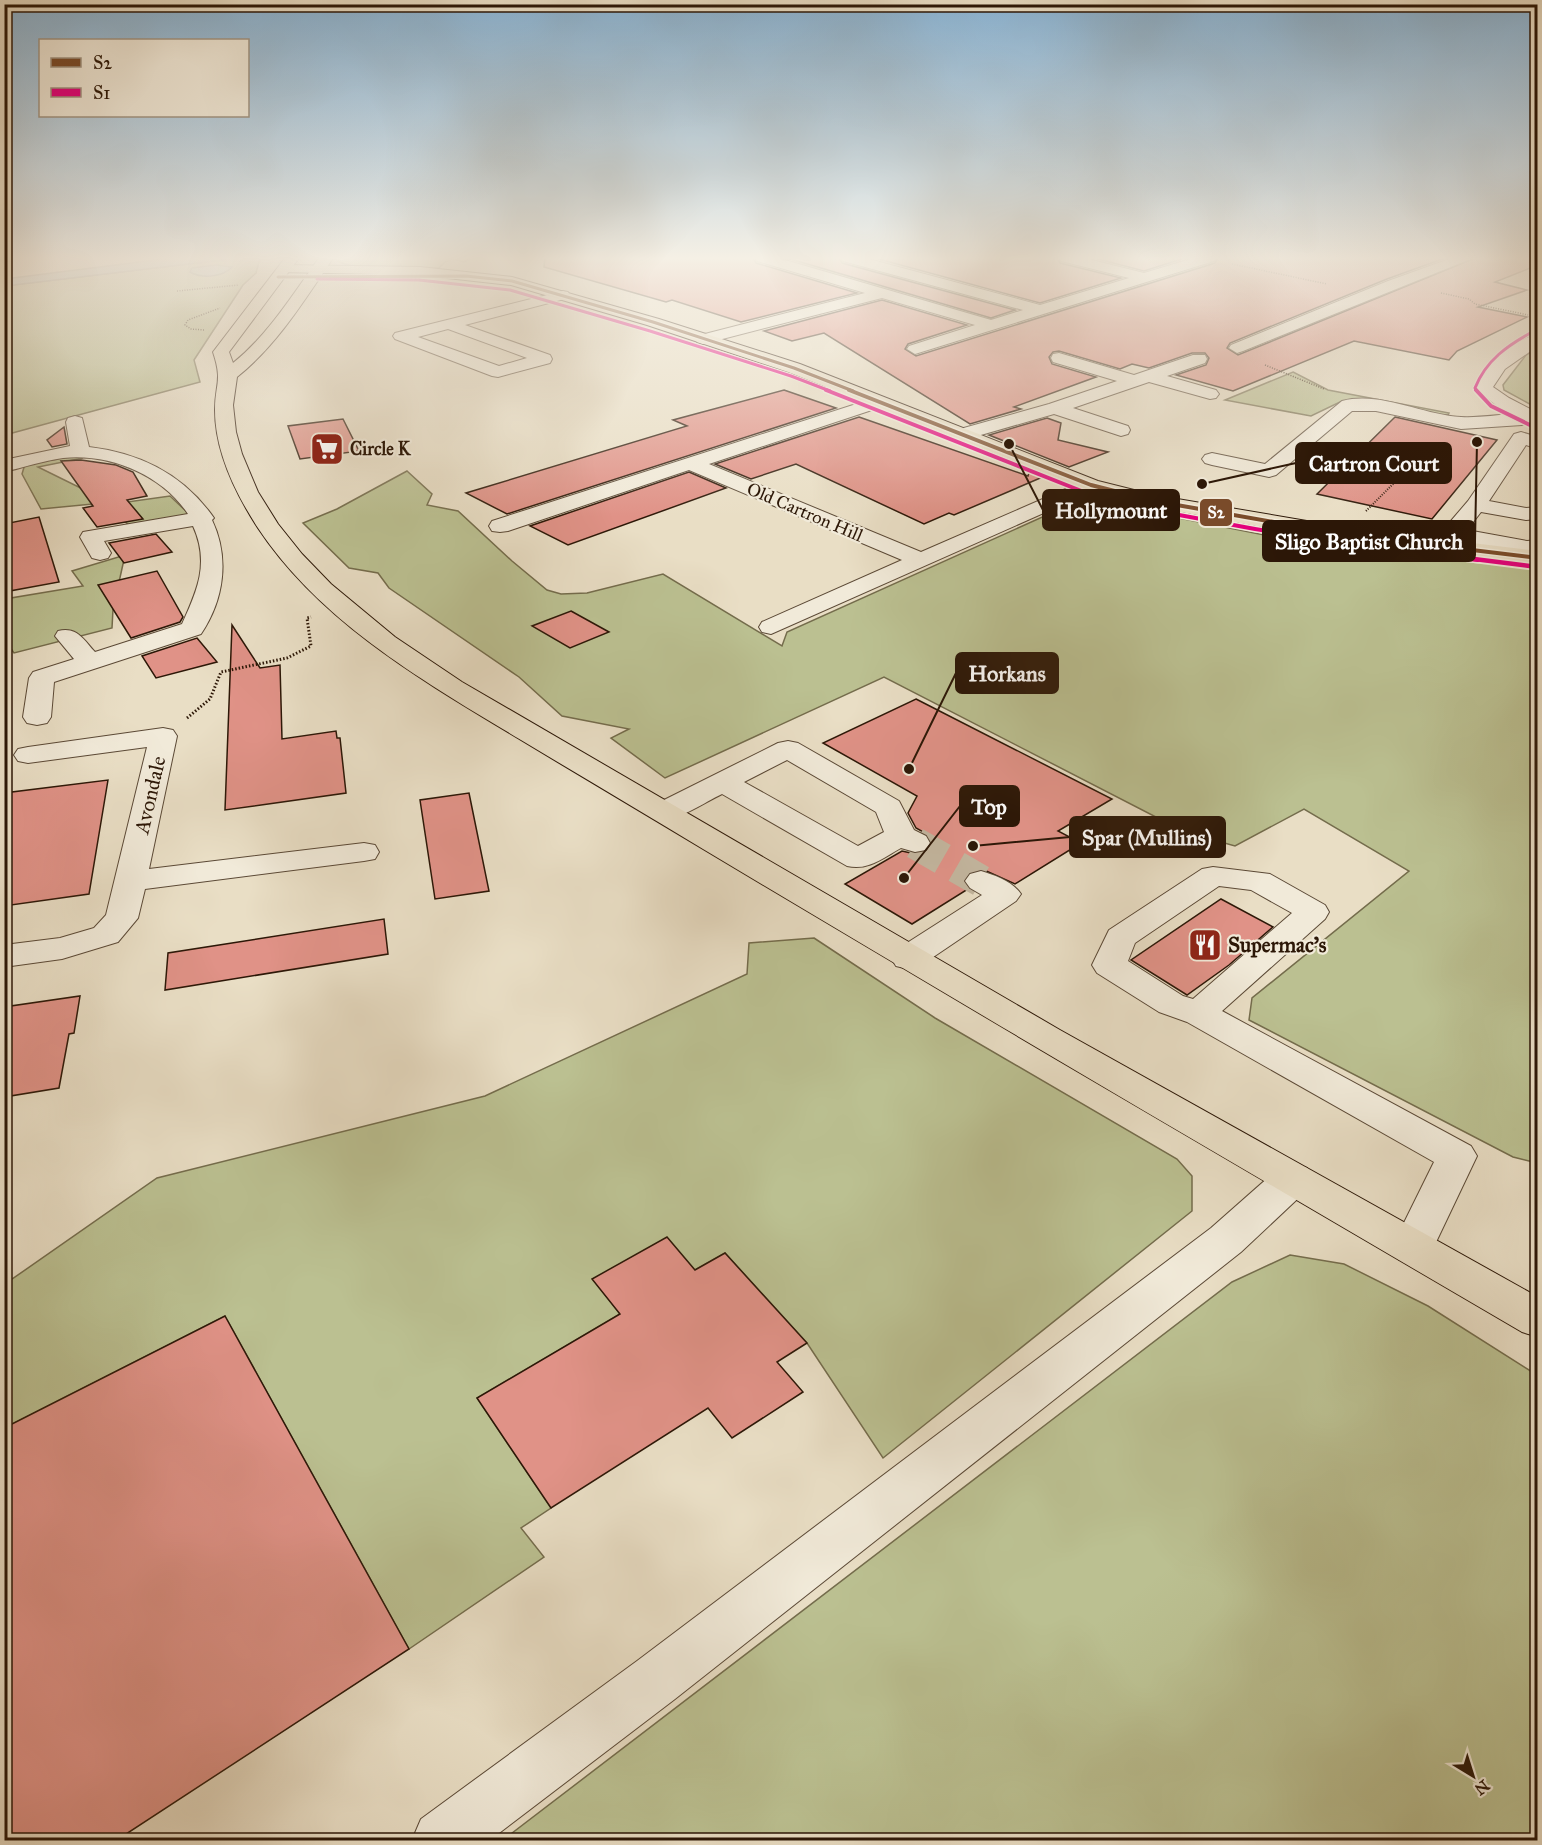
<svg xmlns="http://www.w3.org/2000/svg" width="1542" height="1845" font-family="'IM FELL Great Primer',serif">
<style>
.green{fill:#bbc091;stroke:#746c4c;stroke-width:1.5}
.water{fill:#9db9bf;stroke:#707875;stroke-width:1.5}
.building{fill:#e09287;stroke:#2c1707;stroke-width:1.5}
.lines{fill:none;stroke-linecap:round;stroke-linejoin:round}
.minor-tunnel{stroke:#c3b69f;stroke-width:32;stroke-dasharray:32 16;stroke-linecap:butt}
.minor-casing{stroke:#5b4936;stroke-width:2}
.major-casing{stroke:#2c1707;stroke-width:2}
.highway-casing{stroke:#2c1707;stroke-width:2}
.path-far2{stroke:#2c1707;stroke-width:1.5;stroke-dasharray:1 1.5;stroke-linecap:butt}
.path-far1{stroke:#2c1707;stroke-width:2;stroke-dasharray:1 1.5;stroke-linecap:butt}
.path{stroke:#2c1707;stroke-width:3;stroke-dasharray:1.5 2;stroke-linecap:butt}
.minor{fill:#f1ead9;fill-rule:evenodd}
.major{fill:#e9dec5;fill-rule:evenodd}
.highway{fill:#e9dec5;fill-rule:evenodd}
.bus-1-far1-casing{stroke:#f1ead9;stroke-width:5}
.bus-1-casing{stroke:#f1ead9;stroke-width:7}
.bus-2-far2-casing{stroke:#f1ead9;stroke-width:5}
.bus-2-far1-casing{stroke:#f1ead9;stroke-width:7}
.bus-2-casing{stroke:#f1ead9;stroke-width:8}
.bus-1-far1{stroke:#7a4b2a;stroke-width:3}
.bus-1{stroke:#7a4b2a;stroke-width:4}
.bus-2-far2{stroke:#e5007d;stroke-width:3}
.bus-2-far1{stroke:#e5007d;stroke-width:4}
.bus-2{stroke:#e5007d;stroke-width:4.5}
.labels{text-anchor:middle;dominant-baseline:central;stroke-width:4.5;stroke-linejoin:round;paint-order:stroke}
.far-poi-label{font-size:18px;font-weight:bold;fill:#2c1707;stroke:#f1ead9;text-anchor:start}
.far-street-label{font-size:18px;fill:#2c1707;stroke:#f1ead9}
.street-label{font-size:21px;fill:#2c1707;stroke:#f1ead9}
.poi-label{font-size:21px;font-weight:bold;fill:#2c1707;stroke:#f1ead9;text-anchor:start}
.leader{fill:none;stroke:#2c1707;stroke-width:2}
.callout-dot{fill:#2c1707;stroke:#f1ead9;stroke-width:2}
.callout{fill:#2c1707;stroke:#2c1707;stroke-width:2}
.callout-label{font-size:22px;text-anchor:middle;font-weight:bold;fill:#fff}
.line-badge{stroke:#f1ead9;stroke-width:2}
.badge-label{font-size:16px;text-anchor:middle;font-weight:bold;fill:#fff}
</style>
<rect width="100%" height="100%" fill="#e9dec5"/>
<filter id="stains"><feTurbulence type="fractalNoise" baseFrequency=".00333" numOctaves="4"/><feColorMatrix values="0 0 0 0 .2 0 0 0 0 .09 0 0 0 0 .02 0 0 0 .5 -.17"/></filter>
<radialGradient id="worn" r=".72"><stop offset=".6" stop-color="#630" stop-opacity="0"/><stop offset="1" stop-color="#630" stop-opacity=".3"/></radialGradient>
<g class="green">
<path d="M238,258h22l-4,15 -13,12 -49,75 6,22 -195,53v-149z"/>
<path d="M338,258h133l-7,4 -10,-3 -9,3 -6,6c-21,2 -84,4 -101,-7z"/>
<path d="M777,258h64l171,48 6,8 -22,5 -12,-1z"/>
<path d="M1537,349v59l-33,-18 -1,-5 23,-30z"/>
<path d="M1293,372l35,18 121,23 -1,2h-11l-75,-15 -20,1 -31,15 -86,-16z"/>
<path d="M76,456l7,2 -45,9 75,37 57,-8 17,16 -2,5 -55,9 -27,-23 -62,6 -19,-35 3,-10z"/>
<path d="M407,471l25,23 -5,11 31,6 54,50 35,29 14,4 26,-1 76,-19 119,72 5,-14 302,-136 85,21 106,21 80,6 177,21v598l-24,-6 -264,-137 3,-22 157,-127 -105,-62 -69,37 -50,-14 -301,-155 -219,101 -54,-40 18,-9 -67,-13 -43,-39 -130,-89 -11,-15 -29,-5 -46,-45 34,-14z"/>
<path d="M125,555l-12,54 -1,19 -98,25 -9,-13v-41l78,-13 -11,-15z"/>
<path d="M814,938l121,80 242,141 15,17v35l-309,247 -76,-115 -82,-90 -30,17 -102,9 27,35 -143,84 74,110 -30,20 23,29 -135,92 -184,-333 -220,112v-144l152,-106 328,-82 262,-122 2,-31z"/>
<path d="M1290,1255l54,9 84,42 109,69v465h-1034l729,-558z"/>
</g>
<g class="water">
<path d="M171,258h67l-233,28v-7z"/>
<path d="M216,265l16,2c-9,10 -30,12 -42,5l2,-4z"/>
</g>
<g class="building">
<path d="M545,258h208l3,5 101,30 -116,29 -69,-22 -6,2 -122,-35z"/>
<path d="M787,258h52l3,5 173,47 -24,8z"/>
<path d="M875,258h182l3,5 61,15 -81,25z"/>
<path d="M1094,258h91l-41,13z"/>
<path d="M1218,258h227l-58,21 -157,64 -3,5 11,7 237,-97h63v7l-43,17 32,8 -49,17 49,10 -70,34 -8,9 -95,-19 -121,50 -57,-16 30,-10 3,-7 -4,-5h-13l-43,15 -17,-4 -12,5 -61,-18 -6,1 -4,5 3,7 44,13 -82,30 7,2 -51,15 -146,-91 -32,8 -28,-10 118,-31 85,25 -59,19 -3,5 11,7 299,-93z"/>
<path d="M784,390l52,18 -329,106 -41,-21 221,-67 -14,-6z"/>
<path d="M859,417l169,59 2,-6 15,6 -91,39 -5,-2 -25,11 -128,-60 -45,15 -36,-15z"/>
<path d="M1395,417l102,23 -65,79 -115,-25z"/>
<path d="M1047,418l14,5 -3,17 50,12 -39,15 -80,-32z"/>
<path d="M343,419l16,32 -59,8 -12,-33z"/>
<path d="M64,427l3,17 -15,3 -5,-7z"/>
<path d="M81,460l35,5 17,7 14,24 -20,4 16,19 -46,8 -14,-19 10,-2 -32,-45z"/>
<path d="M689,472l37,16 -158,57 -38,-19z"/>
<path d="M39,517l20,65 -55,10v-68z"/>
<path d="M156,534l16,18 -48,11 -15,-20z"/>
<path d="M157,571l26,46 -3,5 -49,16 -33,-53z"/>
<path d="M571,611l38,21 -39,16 -38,-22z"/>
<path d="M232,625l28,43 20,-3 2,74 54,-8 1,7h3l6,55 -121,17z"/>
<path d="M197,638l20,24 -61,16 -14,-22z"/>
<path d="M916,699l196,100 -54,32 23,12 -66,41 -33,-15 -13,3 -6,9 5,8 -56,35 -67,-40 57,-33 13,3 13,-3 4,-9 -5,-8 -11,-6 -8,-15 9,-17 -94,-53z"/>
<path d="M108,780l-19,114 -85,12v-113z"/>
<path d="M469,793l20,98 -54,8 -15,-99z"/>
<path d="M1221,899l52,28 -44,38 -42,30 -56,-35z"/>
<path d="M384,919l4,35 -223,36 3,-37z"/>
<path d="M80,996l-6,37 -5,1 -10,54 -55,9v-90z"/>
<path d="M667,1237l28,33 30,-17 82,90 -30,19 26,30 -71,46 -24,-30 -157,100 -74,-110 143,-84 -28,-35z"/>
<path d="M225,1316l184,333 -292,191h-113v-412z"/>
</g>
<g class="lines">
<path class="minor-tunnel" d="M915,843l66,38"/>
<defs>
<g id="minor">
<path d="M755,258h23l213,62 32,-10 -180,-49 -2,-3h24l175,47 89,-27 -68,-17 -2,-3h25l60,15 50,-15h22l-2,3 -299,93 -8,-5 2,-3 66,-21 -93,-27 -179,46 -6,-2 -2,-3 2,-3 168,-43 -108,-32z"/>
<path d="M1452,258h21l-230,93 -6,2 -8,-5 2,-3 157,-64z"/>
<path d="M563,291l5,1 2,3 -2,3 -103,27 85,30 2,4 -2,4 -52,14 -6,-1 -97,-37 -2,-3 2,-3zM448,329l79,29 -28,8 -81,-29z"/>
<path d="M1538,334v12l-33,23 -12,18 16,11 29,15v11l-77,5 -85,-18h-24l-76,64 -7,2 -57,-12 -7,-2 -3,-4 3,-4 7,-2 53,11 77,-63c39,-10 80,14 119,16 17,1 35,-2 51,-3l-15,-8 -22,-18c11,-24 36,-47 63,-54z"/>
<path d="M1059,353l75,22 59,-20h12l2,4 -2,4 -38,13 49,14 3,4 -3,4 -6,1 -61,-17 -76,26 55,18 2,4 -2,4 -7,2 -67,-22 -87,25h-14l-2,-4 2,-4 96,-27 68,-23 -64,-19 -2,-4 2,-4z"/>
<path d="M878,397l6,1 3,4 -3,4 -175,58 212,88 147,-64 7,-2 7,2 3,4 -3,4 -311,138 -9,-2 -3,-5 3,-5 140,-62 -213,-90 -181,61 -8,1 -8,-1 -3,-5 3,-5z"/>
<path d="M75,416l7,2 7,29c52,6 95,28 125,71l-2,2c18,38 12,80 -11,114l-147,48 -3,35 -4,6 -10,2 -10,-2 -4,-6 6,-39 4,-6 41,-13 -19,-23 3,-5c19,-5 26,9 37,21l87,-28c15,-33 28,-61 11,-98l-89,15 7,12 -3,5 -8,2 -8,-2 -12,-21 3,-5 105,-18c-26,-39 -78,-61 -125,-56 -20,3 -39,9 -59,14v-12l66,-14 -4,-24 2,-4z"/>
<path d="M1521,432l17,5v12l-12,-4 -37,56 37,7 12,-1v12l-12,1 -45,-8 -14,18 60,11 11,-1v14l-11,1 -83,-16 -3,-5 3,-5 24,-28 46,-67z"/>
<path d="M163,728l10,2 4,6 -28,133 215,-26 11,2 4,7 -4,7 -11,2 -219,28 -7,29 -20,24 -56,17 -58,8v-22l56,-7 34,-10 12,-13 41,-168 -119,16 -10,-2 -4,-6 4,-6 10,-2z"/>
<path d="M788,741l10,2 101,58 15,29 12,6 4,7 -4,7 -11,2 -14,-4c-18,10 -33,23 -54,18l-125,-72c-21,10 -46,30 -70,24l-4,-6 4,-6 126,-63zM787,760l89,52 8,20 -26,14 -114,-64z"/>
<path d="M1213,867l57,7 55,31 4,7 -4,7 -103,92 249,135 6,10 -49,103 -15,5 -15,-5 -6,-12 42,-85 -247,-140 -28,-10 -62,-39 -5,-8 17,-35 93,-61zM1219,886l32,4 41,23 -99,86 -10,-3 -55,-35 7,-18z"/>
<path d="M981,871c14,4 32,11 40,23l-5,7 -96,65 -12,3 -12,-3 -5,-8 5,-8 86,-55 -12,-7 -5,-7 5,-7z"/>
<path d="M1293,1164l14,4 6,11 -6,11 -66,62 -566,447 -185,141h-78l9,-21 216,-158 574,-433 68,-60z"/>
</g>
<path id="major" d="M284,265l136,2 92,10 147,42 141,45 298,117 56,14 194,33 190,23v14l-190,-23 -92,-16 -102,-19 -70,-18 -296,-117 -141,-47 -136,-40 -91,-10 -141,-3 -2,-3z"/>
<path id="highway" d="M285,258h14l-70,94 4,11c35,-28 60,-69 86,-105h14c-29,43 -56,87 -96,119l-4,28 3,27 6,22 16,38 20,32 24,30 29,30 64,53 67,45 598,348 478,267v40l-16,-5c-274,-160 -547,-320 -819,-483 -61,-37 -122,-73 -182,-109 -96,-58 -200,-117 -263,-212 -22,-34 -43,-76 -43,-118 0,-27 8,-28 -2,-58z"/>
</defs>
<use href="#minor" class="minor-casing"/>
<use href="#major" class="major-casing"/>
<use href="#highway" class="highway-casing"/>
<g class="path-far2">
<path d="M1232,264l95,20"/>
<path d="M177,291l62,-6"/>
<path d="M1441,293l28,6 6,5 53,11"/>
<path d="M204,330l-13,-1 -6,-4 3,-5 32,-12"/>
<path d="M1265,365l59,24"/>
</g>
<path class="path-far1" d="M1366,511l47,-47 14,-7 9,-10"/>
<path class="path" d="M187,718l23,-19 11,-27 66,-14 24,-12 -4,-28 4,-1"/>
<use href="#minor" class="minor"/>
<use href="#major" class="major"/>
<use href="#highway" class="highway"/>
<defs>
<path id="bus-1-far1" d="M278,277l188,-1 46,5 141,41 141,46 59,23"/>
<path id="bus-1" d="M849,390l242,95 63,16 194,34 190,23"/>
<g id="bus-2-far2">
<path d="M317,279l102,1 91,10 140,41 141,45 39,15"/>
<path d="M1477,391l-2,-3c11,-28 33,-43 59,-57"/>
</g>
<g id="bus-2-far1">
<path d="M826,390l263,104 63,16 103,19 92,15 131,16"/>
<path d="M1476,390l15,16 43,21"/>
</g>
<path id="bus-2" d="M1466,558l71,9"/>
</defs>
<use href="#bus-1-far1" class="bus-1-far1-casing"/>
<use href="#bus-1" class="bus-1-casing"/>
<use href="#bus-2-far2" class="bus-2-far2-casing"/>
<use href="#bus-2-far1" class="bus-2-far1-casing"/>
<use href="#bus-2" class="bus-2-casing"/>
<use href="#bus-1-far1" class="bus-1-far1"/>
<use href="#bus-1" class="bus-1"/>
<use href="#bus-2-far2" class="bus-2-far2"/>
<use href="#bus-2-far1" class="bus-2-far1"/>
<use href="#bus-2" class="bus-2"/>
</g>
<linearGradient id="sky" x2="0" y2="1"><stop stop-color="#8ab6d8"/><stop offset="0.5" stop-color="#f5f0e5"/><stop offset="1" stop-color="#f5f0e5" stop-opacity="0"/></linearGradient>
<rect width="1542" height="517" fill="url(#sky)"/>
<defs>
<symbol id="supermarket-square" viewBox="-11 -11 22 22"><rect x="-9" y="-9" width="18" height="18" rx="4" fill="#8f2418" stroke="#f1ead9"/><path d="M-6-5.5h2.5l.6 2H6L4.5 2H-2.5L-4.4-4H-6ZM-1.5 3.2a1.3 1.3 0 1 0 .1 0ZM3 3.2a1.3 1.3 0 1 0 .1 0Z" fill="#fff"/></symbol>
<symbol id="restaurant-square" viewBox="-11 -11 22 22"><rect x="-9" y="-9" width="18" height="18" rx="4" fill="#8f2418" stroke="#f1ead9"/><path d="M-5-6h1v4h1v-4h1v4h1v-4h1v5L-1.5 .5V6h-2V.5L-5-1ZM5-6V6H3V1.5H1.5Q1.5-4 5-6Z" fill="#fff"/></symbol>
</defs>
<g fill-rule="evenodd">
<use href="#supermarket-square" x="308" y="430" width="38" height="38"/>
<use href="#restaurant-square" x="1186" y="926" width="38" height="38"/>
</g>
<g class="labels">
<g class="far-poi-label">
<text x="350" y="449">Circle K</text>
</g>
<g class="far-street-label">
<text transform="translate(805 512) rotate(23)">Old Cartron Hill</text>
</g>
<g class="street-label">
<text transform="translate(150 795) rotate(-77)">Avondale</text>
</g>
<g class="poi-label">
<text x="1228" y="945">Supermac's</text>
</g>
</g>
<path class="leader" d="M1202 484L1296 463M1009 444L1043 510M1477 442L1475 541M909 769L956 673M904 878L960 806M973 846L1070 837"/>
<g class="callout-dot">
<circle cx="1202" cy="484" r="6"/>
<circle cx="1009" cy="444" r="6"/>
<circle cx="1477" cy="442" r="6"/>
<circle cx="909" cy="769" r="6"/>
<circle cx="904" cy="878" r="6"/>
<circle cx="973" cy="846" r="6"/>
</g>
<g class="callout">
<rect x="1296" y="443" width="155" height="40" rx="6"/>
<rect x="1043" y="490" width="136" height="40" rx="6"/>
<rect x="1263" y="521" width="212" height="40" rx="6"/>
<rect x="956" y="653" width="102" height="40" rx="6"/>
<rect x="960" y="786" width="59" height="40" rx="6"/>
<rect x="1070" y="817" width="155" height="40" rx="6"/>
</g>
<g class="callout-label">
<text x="1374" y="471">Cartron Court</text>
<text x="1111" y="518">Hollymount</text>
<text x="1369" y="549">Sligo Baptist Church</text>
<text x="1007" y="681">Horkans</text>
<text x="989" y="814">Top</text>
<text x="1147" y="845">Spar (Mullins)</text>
</g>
<rect class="line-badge" x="1199" y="498" width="34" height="29" rx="6" fill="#7a4b2a"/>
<g class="badge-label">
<text x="1216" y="518">S2</text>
</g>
<rect width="1542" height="1845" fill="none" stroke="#e9dec5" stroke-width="24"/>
<rect x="6" y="6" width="1530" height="1833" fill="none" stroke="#2c1707" stroke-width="3"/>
<rect x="12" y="12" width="1518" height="1821" fill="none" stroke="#2c1707" stroke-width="1.5"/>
<rect x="39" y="39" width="210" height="78" fill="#f1ead9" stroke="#a29685" stroke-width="1.5"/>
<rect x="51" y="58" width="30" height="9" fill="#7a4b2a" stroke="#a29685" stroke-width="1.5"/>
<text x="93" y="69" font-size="18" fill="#2c1707">S2</text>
<rect x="51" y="88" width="30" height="9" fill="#e5007d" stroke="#a29685" stroke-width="1.5"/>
<text x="93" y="99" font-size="18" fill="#2c1707">S1</text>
<g transform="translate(1473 1776) rotate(142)" stroke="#f1ead9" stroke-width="4.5" paint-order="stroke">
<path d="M0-4.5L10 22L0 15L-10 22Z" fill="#2c1707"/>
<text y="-9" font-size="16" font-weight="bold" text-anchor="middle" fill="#2c1707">N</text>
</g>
<rect width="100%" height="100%" filter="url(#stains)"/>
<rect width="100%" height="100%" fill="url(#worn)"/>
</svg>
